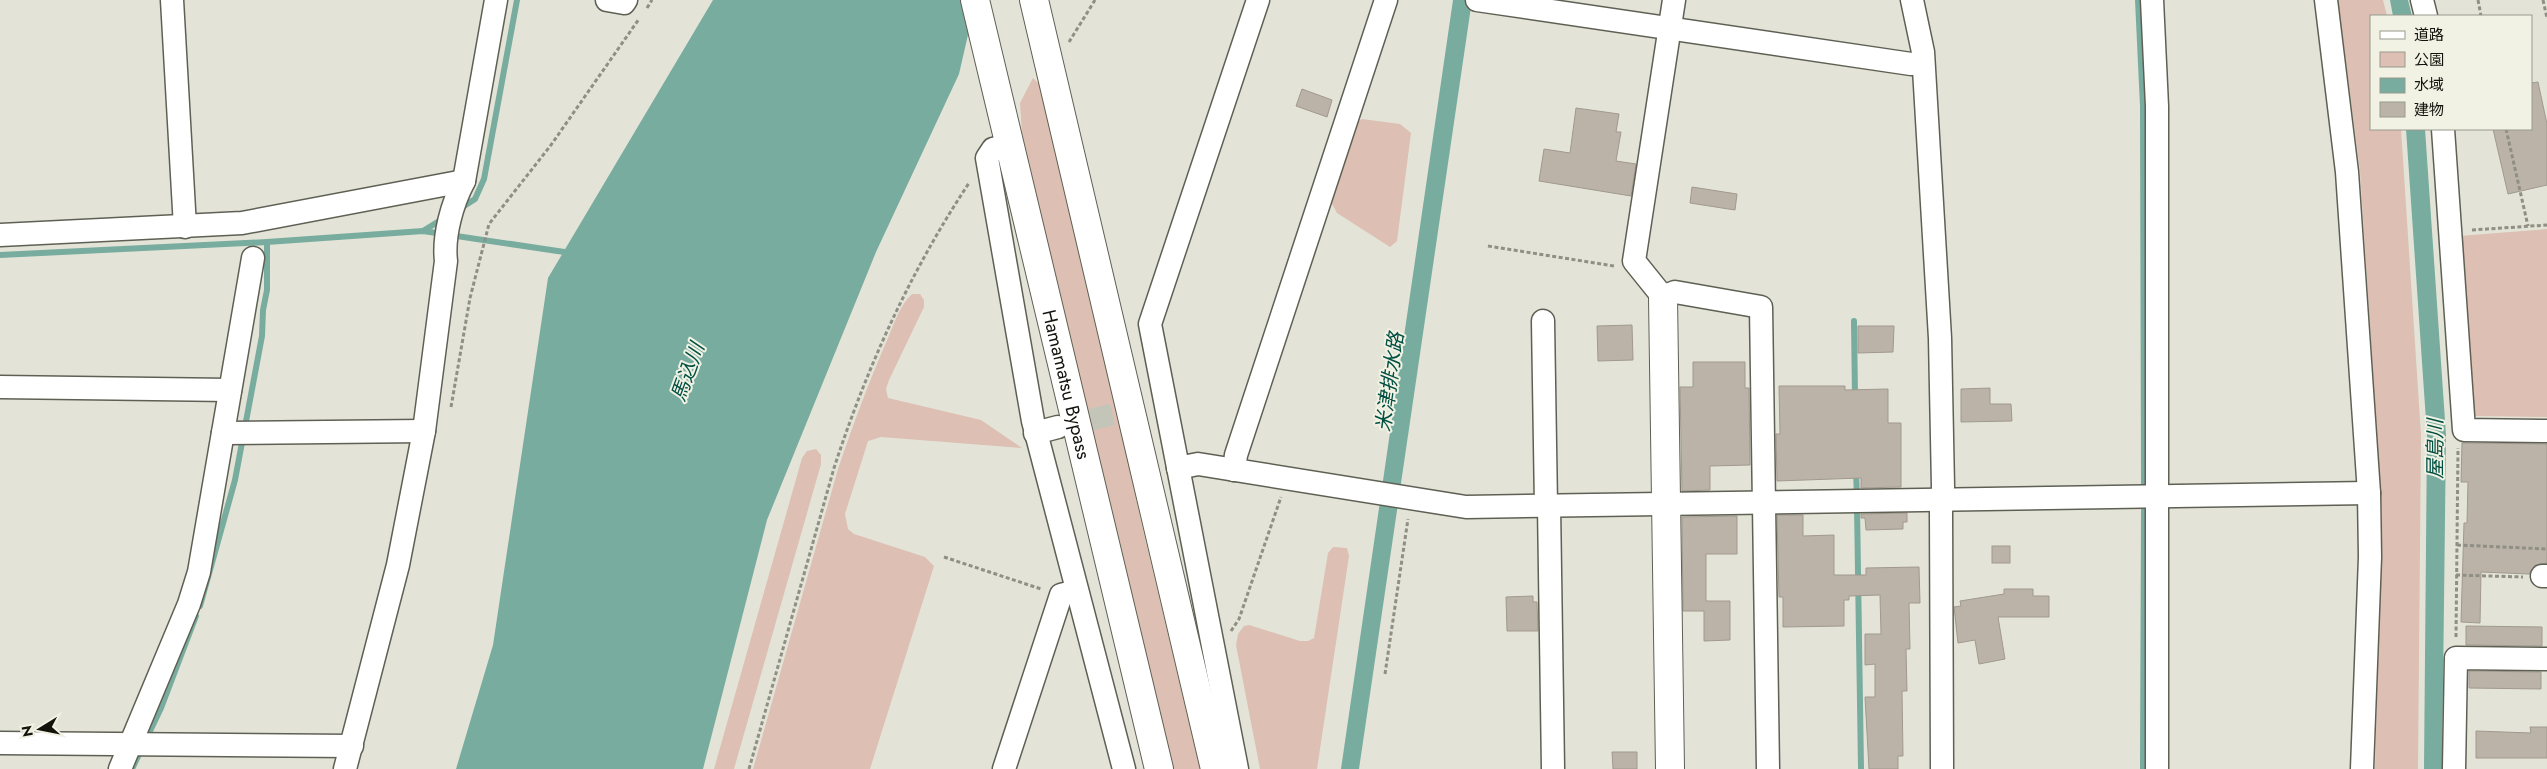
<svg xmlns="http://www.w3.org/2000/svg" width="2547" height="769" font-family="Jost,'Noto Sans JP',sans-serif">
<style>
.green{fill:#ddbfb3}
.water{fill:#78ac9f}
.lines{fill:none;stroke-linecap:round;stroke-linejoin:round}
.stream{stroke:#78ac9f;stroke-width:6}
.building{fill:#bbb3a8;stroke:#a1998e}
.street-tunnel{stroke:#c4c5b9;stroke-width:22;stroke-dasharray:22 11;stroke-linecap:butt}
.street-casing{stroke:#5f6054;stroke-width:25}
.secondary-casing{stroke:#5f6054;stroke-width:30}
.highway-casing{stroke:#5f6054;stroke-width:30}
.path{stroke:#8f8f85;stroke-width:3;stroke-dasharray:4 2.5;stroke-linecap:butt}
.street{stroke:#fff;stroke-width:22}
.secondary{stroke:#fff;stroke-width:28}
.highway{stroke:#fff;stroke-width:28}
.labels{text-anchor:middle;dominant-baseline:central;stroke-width:4;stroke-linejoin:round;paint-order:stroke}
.street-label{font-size:19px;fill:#13130e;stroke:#f1f2e4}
.water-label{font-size:20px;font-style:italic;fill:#004f43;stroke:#f1f2e4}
</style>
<rect width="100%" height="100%" fill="#e3e4d7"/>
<g class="green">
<path d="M2338,0h45l4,16h-16v113h30l20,306 -3,334h-43l7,-255 -22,-343z"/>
<path d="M1033,78l6,6 67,274 34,159 60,252h-28l-150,-635 -2,-31z"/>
<path d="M1362,119l38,5 11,9 -14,108 -7,6 -53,-34 -7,-13 26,-77z"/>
<path d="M2547,229v188l-72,-1 -4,-4 -12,-176z"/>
<path d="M912,294h8l4,6v7l-35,73 -3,9 2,9 93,22 41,28 -141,-11 -13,4 -23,73 3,15 6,5 71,23 9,9 -64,203h-117l85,-300c15,-44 31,-88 50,-131 6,-14 12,-33 24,-44z"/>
<path d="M816,449l5,6v9l-87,305h-20l88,-311 5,-7z"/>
<path d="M1333,547l14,1 2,8 -32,213h-57l-24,-124 2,-11 6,-8 5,-1 51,16h8l6,-3 14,-85z"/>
</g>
<g class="water">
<path d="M713,0h263l-17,74 -83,178 -109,268 -64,249h-247l37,-124 55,-367z"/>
<path d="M1453,0h19l-113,769h-18z"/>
<path d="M2390,0h18l4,16h-19z"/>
<path d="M2406,129h19l21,306 -4,334h-18l3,-334z"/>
</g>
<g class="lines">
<g class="stream">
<path d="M2138,0l5,106 1,378"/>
<path d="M461,208l14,-9 9,-20 33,-179"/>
<path d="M423,231l21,-13"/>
<path d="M0,255l267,-13 156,-11 148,22"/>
<path d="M1854,321l1,76"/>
<path d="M1856,472l1,25"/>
<path d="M1857,506l4,263"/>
<path d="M200,606l35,-126 27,-144 1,-26 4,-20v-48"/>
<path d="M132,769l29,-61 35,-92"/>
<path d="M2143,769l1,-260"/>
</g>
</g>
<g class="building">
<path d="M2538,82l9,42v61l-39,9 -15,-65h38v-46z"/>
<path d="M1302,89l30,11 -5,17 -31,-11z"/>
<path d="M1576,108l43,6 -3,18h5l-5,29 20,3 -5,32 -92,-15 5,-32 26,4z"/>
<path d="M1692,187l45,7 -2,16 -45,-7z"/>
<path d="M1632,325l1,35 -35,1 -1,-35z"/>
<path d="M1858,326h36l-1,26 -35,1z"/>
<path d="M1693,362h52v26h4l1,77 -40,1v24l-28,1 -2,-104h13z"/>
<path d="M1779,386h66v4l43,-1v34h13v64l-40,1v-10l-84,3 -1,-47h4z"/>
<path d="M1990,388v16h21l1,17 -51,1v-33z"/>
<path d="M2462,443l85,1v119l-12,2 -6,9 -48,-2 -1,51 -19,-1 3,-99h3l1,-41h-7z"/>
<path d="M1907,513v9h-4v7l-37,1 -1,-12h-4v-4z"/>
<path d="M1777,515h26v21l31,-1v40h32v-7l53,-1 1,36h-11l1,46h-4l1,42h-5l1,65h-5v13h-29l-4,-72h10v-33l-10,1v-31h16l-1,-39 -31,1v4h-5v26l-61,1v-30h-4z"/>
<path d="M1737,516v38h-31v47h24v39l-26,1v-30h-21l-1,-94z"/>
<rect x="1992" y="546" width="18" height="17"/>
<path d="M2004,589h29v7h16v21h-51l7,42 -26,5 -4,-24 -17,3 -4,-36 7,-1 -1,-5 44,-7z"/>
<path d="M1533,596v6h4l1,29h-31l-1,-34z"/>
<path d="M2466,626l76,1v19l-76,-1z"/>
<path d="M2469,671l72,1v17l-72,-1z"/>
<path d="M2530,727h17v31h-71v-27l55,2z"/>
<path d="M1612,752h25v17h-24z"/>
</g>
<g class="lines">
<path class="street-tunnel" d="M1059,427l85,-20"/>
<defs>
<g id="street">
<path d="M172,0l13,227"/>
<path d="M607,0l17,3 2,-3"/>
<path d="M1477,0l434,64 12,-1"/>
<path d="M1674,0l-40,261 29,36 12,-5 86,15 7,462"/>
<path d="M1912,0l11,52 17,286 3,149 -2,25 1,257"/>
<path d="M2152,0l5,106v663"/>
<path d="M2326,0l21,172 22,321 1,64 -8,212"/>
<path d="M2422,0l4,16"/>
<path d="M2443,129l21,301 83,1"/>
<path d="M1010,145l-17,4 -6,9 46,263 91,348"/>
<path d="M0,235l242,-12 222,-42"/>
<path d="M1543,321l3,185"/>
<path d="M0,387l230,3"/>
<path d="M223,433l201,-2"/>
<path d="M1035,433l23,-6"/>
<path d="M1178,468l20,-4 268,43 903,-14"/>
<path d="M1234,470l2,-15 150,-455"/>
<path d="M1549,506l4,263"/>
<path d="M2542,576h5"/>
<path d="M0,743l352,3"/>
<path d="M120,769l69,-165 10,-32 54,-314"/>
<path d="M345,769l53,-204 26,-134 22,-170c-3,-25 6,-57 18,-80l32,-181"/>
<path d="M1004,769l57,-174 16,-4"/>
<path d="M1237,769l-87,-445 108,-324"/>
<path d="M2454,769l2,-111 91,1"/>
</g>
<path id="secondary" d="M1663,297l7,472"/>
<g id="highway">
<path id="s1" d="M975,0l184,769"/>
<path d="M1034,0l181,769"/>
</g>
</defs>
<use href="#street" class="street-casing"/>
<use href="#secondary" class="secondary-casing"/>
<use href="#highway" class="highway-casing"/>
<g class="path">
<path d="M2478,0l3,16"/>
<path d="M2543,0l4,18"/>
<path d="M647,8l5,-8"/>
<path d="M1069,42l26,-42"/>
<path d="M2506,129l22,97"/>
<path d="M2472,230l75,-5"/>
<path d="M1488,246l126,20"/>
<path d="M451,407l19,-109 19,-74 62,-79 88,-126"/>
<path d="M2457,545l90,4"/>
<path d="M944,557l97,32"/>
<path d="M2456,575l67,2"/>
<path d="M1231,631l8,-12 42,-122"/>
<path d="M2456,637l2,-189"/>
<path d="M1385,674l23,-155"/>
<path d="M749,769l85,-301c33,-101 76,-196 135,-285"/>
</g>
<use href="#street" class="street"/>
<use href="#secondary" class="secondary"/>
<use href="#highway" class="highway"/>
</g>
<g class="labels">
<g class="street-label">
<text stroke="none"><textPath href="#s1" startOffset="395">Hamamatsu Bypass</textPath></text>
</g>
<g class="water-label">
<text transform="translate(688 372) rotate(-70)">馬込川</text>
<text transform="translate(1390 382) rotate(-82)">米津排水路</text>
<text transform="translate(2435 449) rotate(-90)">屋島川</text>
</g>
</g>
<rect x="2370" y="15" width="162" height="115" fill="#f1f2e4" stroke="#98998e"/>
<rect x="2380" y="31" width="25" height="8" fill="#ffffff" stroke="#98998e"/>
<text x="2414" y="40" font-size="15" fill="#13130e">道路</text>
<rect x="2380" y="52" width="25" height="15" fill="#ddbfb3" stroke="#98998e"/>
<text x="2414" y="65" font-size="15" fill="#13130e">公園</text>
<rect x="2380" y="78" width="25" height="15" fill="#78ac9f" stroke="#98998e"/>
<text x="2414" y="90" font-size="15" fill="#13130e">水域</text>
<rect x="2380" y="102" width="25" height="15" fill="#bbb3a8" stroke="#98998e"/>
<text x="2414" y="115" font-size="15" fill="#13130e">建物</text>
<g transform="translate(40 729) rotate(260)" stroke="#f1f2e4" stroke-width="4" paint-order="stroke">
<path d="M0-4L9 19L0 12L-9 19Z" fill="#13130e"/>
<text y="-8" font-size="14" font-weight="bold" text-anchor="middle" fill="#13130e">N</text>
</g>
</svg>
